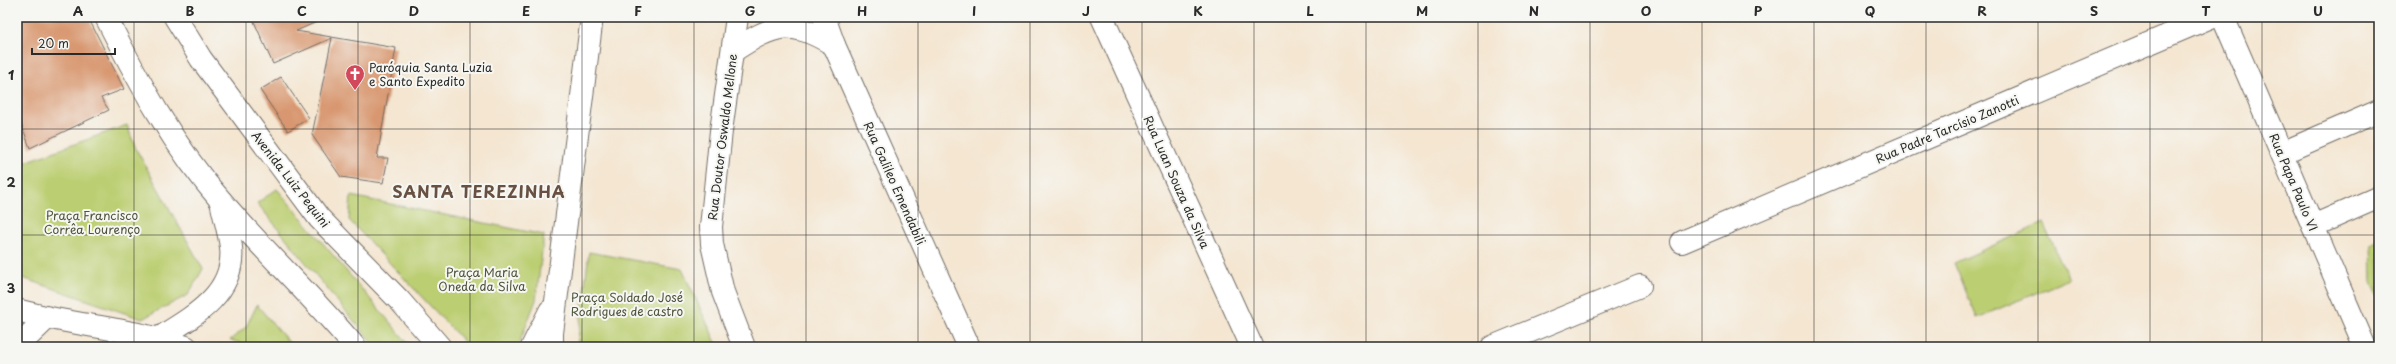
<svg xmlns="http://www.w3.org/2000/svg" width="2396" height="364" font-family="'Playpen Sans',sans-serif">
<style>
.green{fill:#bbce71;stroke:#737c4e}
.building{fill:#d89770}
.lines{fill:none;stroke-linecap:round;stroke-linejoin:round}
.minor-casing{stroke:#716c65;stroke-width:24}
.major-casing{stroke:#716c65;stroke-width:24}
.minor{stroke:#fff;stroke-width:22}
.major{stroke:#fff;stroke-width:22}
.grid{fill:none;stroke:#2b2b2b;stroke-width:1;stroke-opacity:0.55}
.labels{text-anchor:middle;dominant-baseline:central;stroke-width:4;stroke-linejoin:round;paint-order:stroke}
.poi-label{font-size:12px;fill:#2b2b2b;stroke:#f6f6f2;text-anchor:start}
.street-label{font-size:12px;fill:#2b2b2b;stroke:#f6f6f2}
.park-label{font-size:12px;fill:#4f543c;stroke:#f6f6f2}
.district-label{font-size:16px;font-weight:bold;letter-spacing:1px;fill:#685143;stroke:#f6f6f2}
.neatline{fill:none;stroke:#2b2b2b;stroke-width:1.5}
.grid-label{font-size:13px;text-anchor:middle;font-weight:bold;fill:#2b2b2b}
</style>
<rect width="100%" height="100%" fill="#f6f6f2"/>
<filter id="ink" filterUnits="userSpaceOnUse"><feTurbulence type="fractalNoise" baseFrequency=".025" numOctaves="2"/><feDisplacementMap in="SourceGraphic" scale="8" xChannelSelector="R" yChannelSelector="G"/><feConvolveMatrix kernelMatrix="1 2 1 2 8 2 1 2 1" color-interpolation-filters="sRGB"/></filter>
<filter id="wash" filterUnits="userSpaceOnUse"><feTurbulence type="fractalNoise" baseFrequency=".012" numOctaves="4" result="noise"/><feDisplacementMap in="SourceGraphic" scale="16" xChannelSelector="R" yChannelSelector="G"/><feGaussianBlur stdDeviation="0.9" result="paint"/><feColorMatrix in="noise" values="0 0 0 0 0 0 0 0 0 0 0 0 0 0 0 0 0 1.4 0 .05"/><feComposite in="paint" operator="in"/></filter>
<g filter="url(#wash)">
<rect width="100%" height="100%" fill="#f4e6d1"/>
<g class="green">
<path d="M127,125l8,22 68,122 -15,26 -46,24 -125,-43v-111z"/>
<path d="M277,189l134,158h-35c-41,-47 -79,-96 -119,-144z"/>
<path d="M351,196l193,39 -8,65 -17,44 -5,3h-45l-120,-127z"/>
<path d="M2043,223l26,56 -92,39 -23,-55z"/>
<path d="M2379,240v59l-7,-17 -1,-38z"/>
<path d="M589,252l93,17 36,78h-141z"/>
<path d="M257,305l36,42h-40l-23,-7 16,-13z"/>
</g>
<g id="blocks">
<g class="building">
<path d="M17,17h71l36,72 -23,9 8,12 -79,38 -13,-36z"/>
<path d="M252,17h76l-32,14 100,17 -19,110h11l-5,25 -42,-6 -29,-42 20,-97 -59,26z"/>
<path d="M281,77l28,41 -21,13 -28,-41z"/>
</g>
</g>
</g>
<g filter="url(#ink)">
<use href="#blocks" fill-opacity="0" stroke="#716c65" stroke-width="1"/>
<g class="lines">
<defs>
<g id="minor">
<path d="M737,17l-16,114 -10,96 1,17 11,48 21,55"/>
<path d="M824,17l10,28 135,302"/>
<path d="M1102,17l150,330"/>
<path d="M2223,17l142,330"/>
<path d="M733,51c42,-27 56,-33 101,-6"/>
<path d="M2282,153l97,-42"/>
<path d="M2313,226l66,-29"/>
<path d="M1682,242l529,-225"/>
<path d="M17,310c56,16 114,18 169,37"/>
<path d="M159,338c34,-21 77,-45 72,-91 -2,-15 -7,-31 -10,-46"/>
<path d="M17,347l29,-28"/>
<path d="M532,347l18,-36"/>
<path d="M552,347v-14l40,-316"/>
<path d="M1492,347l148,-61"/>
</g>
<g id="major">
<path d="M106,17c32,64 68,130 116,185 43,50 91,95 133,145"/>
<path d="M175,17l26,42 118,159 81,83 40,46"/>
</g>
</defs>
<use href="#minor" class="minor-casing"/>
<use href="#major" class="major-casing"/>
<use href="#minor" class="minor"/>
<use href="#major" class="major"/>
</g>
</g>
<path class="grid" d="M134,17v330M246,17v330M358,17v330M470,17v330M582,17v330M694,17v330M806,17v330M918,17v330M1030,17v330M1142,17v330M1254,17v330M1366,17v330M1478,17v330M1590,17v330M1702,17v330M1814,17v330M1926,17v330M2038,17v330M2150,17v330M2262,17v330M17,129h2362M17,235h2362"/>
<defs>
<symbol id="church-pin" viewBox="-11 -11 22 30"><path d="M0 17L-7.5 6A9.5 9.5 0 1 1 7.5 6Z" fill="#d1495b" stroke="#f6f6f2"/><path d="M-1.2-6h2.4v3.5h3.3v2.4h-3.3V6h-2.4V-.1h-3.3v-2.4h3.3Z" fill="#fff"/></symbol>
</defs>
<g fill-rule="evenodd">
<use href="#church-pin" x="344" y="63" width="22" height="30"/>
</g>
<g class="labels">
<g class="poi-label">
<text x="369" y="67">Paróquia Santa Luzia<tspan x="369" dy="14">e Santo Expedito</tspan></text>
</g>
<g class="street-label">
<text transform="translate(1947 129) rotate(-23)">Rua Padre Tarcísio Zanotti</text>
<text transform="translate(722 137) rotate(-83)">Rua Doutor Oswaldo Mellone</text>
<text transform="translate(291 179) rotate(52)">Avenida Luiz Pequini</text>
<text transform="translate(1177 182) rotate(66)">Rua Luan Souza da Silva</text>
<text transform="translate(2294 182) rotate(67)">Rua Papa Paulo VI</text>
<text transform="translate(895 183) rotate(66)">Rua Galileo Emendabili</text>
</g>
<g class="park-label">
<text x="92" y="215">Praça Francisco<tspan x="92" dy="14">Corrêa Lourenço</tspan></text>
<text x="482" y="272">Praça Maria<tspan x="482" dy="14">Oneda da Silva</tspan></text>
<text x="627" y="297">Praça Soldado José<tspan x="627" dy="14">Rodrigues de castro</tspan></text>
</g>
<g class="district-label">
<text x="479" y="191">SANTA TEREZINHA</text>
</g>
</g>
<rect width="2396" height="364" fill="none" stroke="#f6f6f2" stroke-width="44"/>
<path d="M32 48v6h83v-6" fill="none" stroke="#2b2b2b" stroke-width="2"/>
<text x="38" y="48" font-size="12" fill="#2b2b2b" stroke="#f6f6f2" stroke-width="3" paint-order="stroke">20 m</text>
<rect x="22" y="22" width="2352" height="320" class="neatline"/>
<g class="grid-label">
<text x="78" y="16">A</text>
<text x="190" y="16">B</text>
<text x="302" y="16">C</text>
<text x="414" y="16">D</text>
<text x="526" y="16">E</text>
<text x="638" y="16">F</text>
<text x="750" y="16">G</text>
<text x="862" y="16">H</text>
<text x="974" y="16">I</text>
<text x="1086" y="16">J</text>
<text x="1198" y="16">K</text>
<text x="1310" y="16">L</text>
<text x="1422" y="16">M</text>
<text x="1534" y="16">N</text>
<text x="1646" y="16">O</text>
<text x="1758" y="16">P</text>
<text x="1870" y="16">Q</text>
<text x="1982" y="16">R</text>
<text x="2094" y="16">S</text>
<text x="2206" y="16">T</text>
<text x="2318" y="16">U</text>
<text x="11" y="80">1</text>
<text x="11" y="187">2</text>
<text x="11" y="293">3</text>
</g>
</svg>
